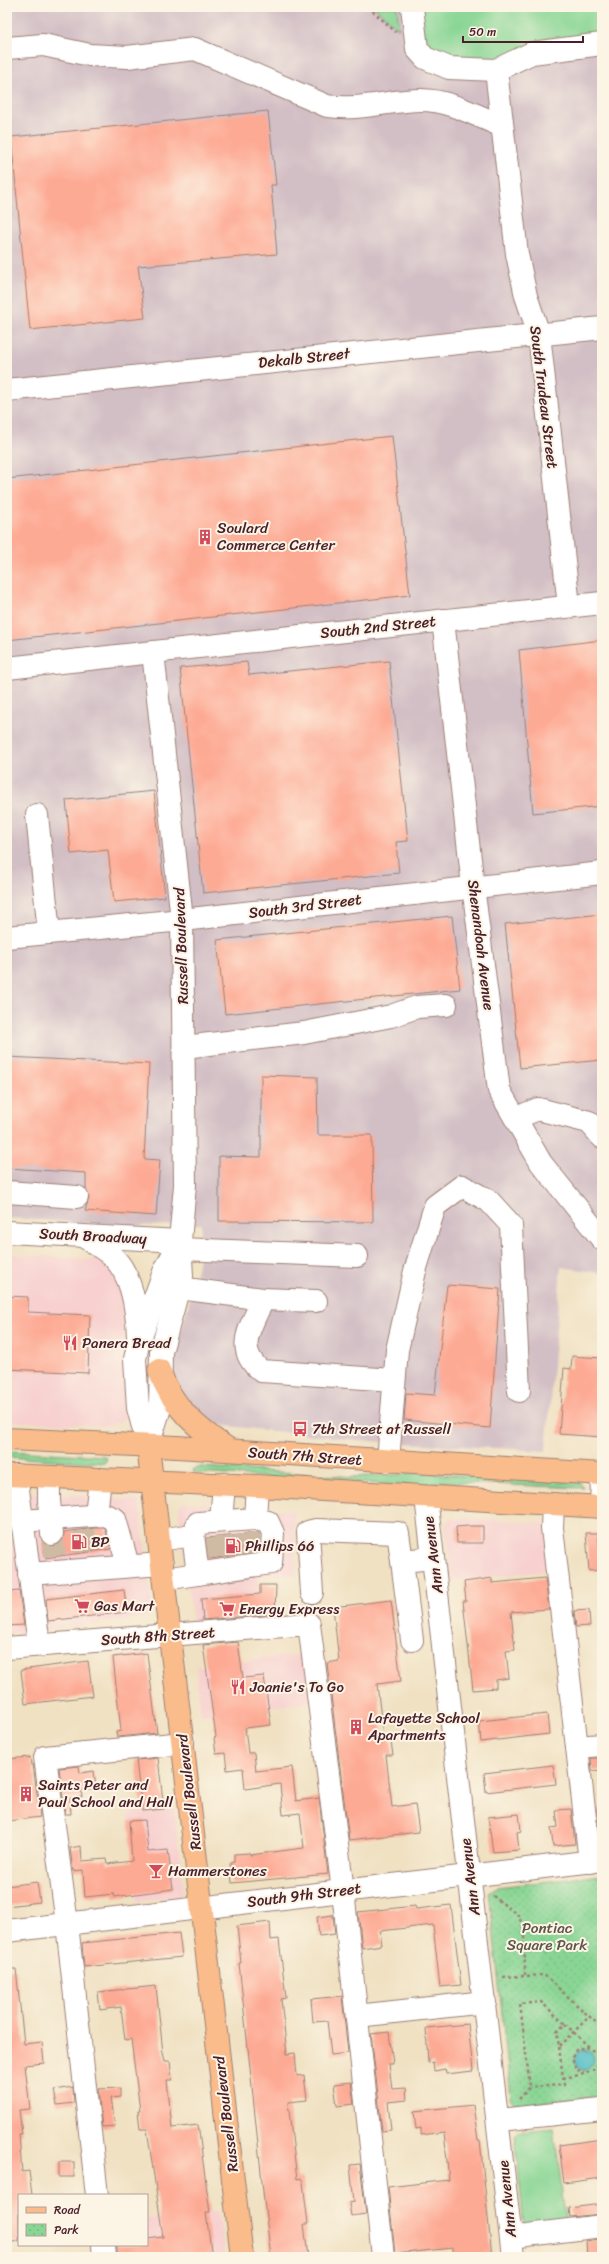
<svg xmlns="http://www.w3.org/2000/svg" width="609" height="2264" font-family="Sriracha,sans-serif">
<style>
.built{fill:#f7d0cf}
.industrial{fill:#d2bec5}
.green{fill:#89d694;stroke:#6a7a60}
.park{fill:url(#park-dots);stroke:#6a7a60}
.water{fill:#4fbec5;stroke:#4c6e78}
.building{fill:#fdaa94}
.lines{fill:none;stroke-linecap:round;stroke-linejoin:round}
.minor-tunnel{stroke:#cfbaa4;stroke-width:22;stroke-dasharray:22 11;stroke-linecap:butt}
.minor-casing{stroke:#9d8076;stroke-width:24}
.major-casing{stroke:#9d8076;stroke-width:24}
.path{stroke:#9d8076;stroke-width:2.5;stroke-dasharray:3 3;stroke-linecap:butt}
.minor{stroke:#fff;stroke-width:22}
.major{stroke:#f9bc8a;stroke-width:22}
.labels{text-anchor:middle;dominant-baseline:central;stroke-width:4;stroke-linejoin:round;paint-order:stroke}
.street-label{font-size:15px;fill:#4a1f2b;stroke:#fcf5e5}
.poi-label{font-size:15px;fill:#4a1f2b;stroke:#fcf5e5;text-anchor:start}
.park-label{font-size:15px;fill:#5d564a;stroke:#fcf5e5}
</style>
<defs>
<pattern id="park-dots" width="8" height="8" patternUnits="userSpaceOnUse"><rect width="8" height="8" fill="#89d694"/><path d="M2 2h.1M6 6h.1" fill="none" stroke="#78b780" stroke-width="1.8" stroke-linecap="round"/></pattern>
</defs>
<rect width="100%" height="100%" fill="#fcf5e5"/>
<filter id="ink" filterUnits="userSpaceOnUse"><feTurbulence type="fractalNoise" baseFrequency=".025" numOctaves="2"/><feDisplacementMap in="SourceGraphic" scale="8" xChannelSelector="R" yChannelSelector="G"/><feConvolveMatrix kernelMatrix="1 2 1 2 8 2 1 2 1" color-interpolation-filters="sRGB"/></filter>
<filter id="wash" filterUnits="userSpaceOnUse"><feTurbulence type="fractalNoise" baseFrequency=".012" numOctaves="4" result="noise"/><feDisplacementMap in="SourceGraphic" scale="16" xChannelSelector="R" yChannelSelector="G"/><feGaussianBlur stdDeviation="0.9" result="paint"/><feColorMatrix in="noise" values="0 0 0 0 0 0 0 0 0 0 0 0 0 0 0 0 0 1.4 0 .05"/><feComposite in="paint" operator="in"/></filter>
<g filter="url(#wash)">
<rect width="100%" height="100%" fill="#f0e1c2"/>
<g class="built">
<path d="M7,1254l90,6 12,4 9,10 6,26 3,112 -1,5 -5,4 -8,4 -10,1 -96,-5z"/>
<path d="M26,1492l111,8 3,4 12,105 -1,5 -5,3 -101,13z"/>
<path d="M7,1493l3,1 17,129 -6,9 -14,2z"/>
<path d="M183,1502l111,9 2,64 -38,1 -1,41 -64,7 -14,-111v-6z"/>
<path d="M450,1518l96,5 4,47 -97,11 -8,-56z"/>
<path d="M306,1654l6,48 -111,13 -5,-49z"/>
<path d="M174,1808l9,80 -1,6 -5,3 -40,4 -9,-87z"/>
<path d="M219,2211l6,46h-115l-2,-12h39v-26z"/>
</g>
<path class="industrial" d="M7,7h595v1266l-41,-6 -15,184 -178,-10 -150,-16 -14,-5 -30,-36 -2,-17 22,-83 6,-31 1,-29 -62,2 -132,-8z"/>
<g class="green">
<path d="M374,7h23l2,22z"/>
<path d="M420,7h182v30l-112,24 -46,1 -20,-16z"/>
<path d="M7,1451l97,5 3,3 -3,4 -97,-6z"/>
<path d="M201,1467l152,10 71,-4 156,10 3,5 -139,-6 -26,4 -224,-13 -1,-3z"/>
<path d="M554,2128l12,96 -42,4 -9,-94 5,-3z"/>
</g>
<path class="park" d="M602,1875v221l-84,9 -5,-2 -2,-6 -22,-205 8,-5z"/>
<circle class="water" cx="584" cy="2060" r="10"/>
<g id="blocks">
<g class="building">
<path d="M268,111l8,74h-5l6,69 -139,12 7,52 -115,12 -19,-193z"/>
<path d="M392,436l18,159 -403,45v-161z"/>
<path d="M602,640v166l-69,7 -14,-163z"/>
<path d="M389,661l19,180 -12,1 3,31 -196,20 -23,-225 67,-6 2,13z"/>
<path d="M154,791l11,106 -51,5 -6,-52 -37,4 -5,-54z"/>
<path d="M602,914v146l-82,8 -15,-144z"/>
<path d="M452,916l8,73 -235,25 -8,-74z"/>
<path d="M7,1057l142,7 -5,95 16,1 -4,56 -71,-5 4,-13 -3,-9v-16l-79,-5z"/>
<path d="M261,1075l56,2 1,58h54l1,87 -154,-1v-65l42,1z"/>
<path d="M447,1285l53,4 -10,139 -86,-8 2,-27 29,2z"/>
<path d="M7,1296l21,1v15l62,3 -2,58 -81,-4z"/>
<path d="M572,1356l30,2v79l-43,-3 5,-66 7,1z"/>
<path d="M469,1526h14v17h-26l-1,-16z"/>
<path d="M96,1528h9l6,21 -66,9 -2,-16 10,4 10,-6 1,-8z"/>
<path d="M259,1533v19l-50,7 -3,-21z"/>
<path d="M586,1533h12l3,37 -12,1z"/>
<path d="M492,1578v5l53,-5 4,31 -38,3 4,38 -9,1 3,27 -13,2v8l-23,2 -10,-89h3l-2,-19z"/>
<path d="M260,1585h16l-1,29 -72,6 -2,-21 59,-5z"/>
<path d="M124,1590l3,22 -79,9 -2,-22z"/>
<path d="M19,1591l5,34 -17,1v-34z"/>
<path d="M391,1600l10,81 -24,3 6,52 7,-1 3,20h-7l6,52 23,-3 4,28 -70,8 -22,-177 12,-2 -6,-54z"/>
<path d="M589,1610l1,16 -14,1 -2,-16z"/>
<path d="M238,1642l5,36 21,-2 7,49 -26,3 3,25h6l2,18 36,-4 4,34 23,-3 9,76 -96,9 -2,-20 4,-1v-8l16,-1v2l54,-7 -4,-35 -17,2 -3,-31 -35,5 -2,-21 -16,2 -2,-17 -9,1 -2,-16 2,-1 -13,-92z"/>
<path d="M147,1653l10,80 -40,4 -1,-5 5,-1 -8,-74z"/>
<path d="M88,1661l5,35 -68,8 -4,-34z"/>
<path d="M547,1714l2,20 -68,8 -2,-21z"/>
<path d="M30,1757l1,8 2,-1 7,53 -33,4v-62z"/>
<path d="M158,1758l6,51 -22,2 -6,-51z"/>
<path d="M591,1758h11v12l-10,1z"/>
<path d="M553,1765l3,19 -70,8 -2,-19z"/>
<path d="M79,1766l1,7 14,-2 2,17 -15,2 1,7 -12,1 1,16h-6l-6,-46z"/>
<path d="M602,1808v33h-2l-3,-32z"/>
<path d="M571,1809l4,35 -22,2 -2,-18 7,-1 -2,-17z"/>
<path d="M519,1814l2,17 -4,1 2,18 -26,2 -5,-35z"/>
<path d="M145,1820l3,32 20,-2 5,39 -59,8v-3l-29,3 -2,-27 -10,1 -3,-23 11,-2 1,15 25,-2 1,5 24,-3 -3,-40z"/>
<path d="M37,1882l3,20 -33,4v-20z"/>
<path d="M451,1905l10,80 -21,2 -7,-62 -53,6 2,14 -20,3 -4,-36 57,-6 1,3z"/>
<path d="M333,1915l2,19 -16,2 -2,-19z"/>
<path d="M270,1922l1,18 8,-1 7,59 -5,1 6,55 8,-1 2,23 7,-1 3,25 -19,2 9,77 4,-1 2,4 5,42h-4l4,33h-37l-7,-56 -25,-238h2l-4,-37z"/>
<path d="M179,1933l3,24 -98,10 -2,-24z"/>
<path d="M7,1969h9l8,75 18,-2 2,21 -19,2 5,44 -11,1 3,24h-3l3,38 7,-1 3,24h-13v46l-12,2z"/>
<path d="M156,1986l7,67 2,8h5l2,19h-5l5,48 26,-3 12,88h-4l6,44h-96v-12h31v-6l16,-2 -16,-108h-7l-2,-18h2l-9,-72 -6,1 -4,-33 -21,3 -2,-18z"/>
<path d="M342,1996l6,57 -17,2 -4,-34 -14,1 -2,-23z"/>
<path d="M468,2024l5,47 -27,3 -1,-5 -11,2 -1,-9 -5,1 -2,-35z"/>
<path d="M389,2032l4,32h-4l3,25 14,-1 1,12 -19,2 3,28 -9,1 -11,-97z"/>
<path d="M351,2082l3,22 -17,2 -3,-22z"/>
<path d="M73,2087l1,16 -17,2 -3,-15z"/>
<path d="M120,2088v9l-9,1 4,28 -13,1 -4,-38z"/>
<path d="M473,2105l5,35h2l12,117h-38l-1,-9 -58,6 -7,-67 61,-7 -5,-48 -23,3v-7l-5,1 -2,-18z"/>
<path d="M602,2139v39l-38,5 -5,-38z"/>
<rect x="59" y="2162" width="15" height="15"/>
<path d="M360,2164l6,50 -15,2 -2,-13 5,-1 -4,-37z"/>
<path d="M602,2204v10l-32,3 -1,-9z"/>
<path d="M599,2239l2,17 -14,1 -1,-16z"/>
</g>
</g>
</g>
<g filter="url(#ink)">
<use href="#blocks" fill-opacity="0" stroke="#9d8076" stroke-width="1"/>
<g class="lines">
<g class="minor-tunnel">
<path d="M84,1530l3,22"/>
<path d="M52,1534l3,22"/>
<path d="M247,1534l3,20"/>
<path d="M230,1536l3,20"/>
<path d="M211,1538l3,20"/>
</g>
<defs>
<g id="minor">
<path d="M412,7l5,42 8,9 24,10 47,2 36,-17 70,-9"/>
<path d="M7,48l36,-3 47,10 37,2 68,-8 132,57c32,5 63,-6 94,-6 28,0 56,16 81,26"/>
<path d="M496,70l21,184 9,42 13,38 30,272"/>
<path d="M7,390l595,-62"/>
<path d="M443,620l30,266 26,204 42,73 61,76"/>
<path d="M7,668l595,-65"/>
<path d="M37,815l12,118"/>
<path d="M7,937l175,-17 420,-47"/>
<path d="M184,1047l120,-14 87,-17 26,-9 29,-2"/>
<path d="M516,1118l22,-9 51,13 13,15"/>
<path d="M7,1192l70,5"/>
<path d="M7,1232l173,9"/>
<path d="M83,1236c10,7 22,13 31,22 19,19 23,54 24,79"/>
<path d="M180,1249l177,7"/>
<path d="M179,1288l84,11c-11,27 -30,49 -2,72l133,9"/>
<path d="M263,1299l53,2"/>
<path d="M148,1446l12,-38 1,-56 21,-76 -2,-35 5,-56 -3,-265 -29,-268"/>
<path d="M148,1446l-10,-38 -3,-49 3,-14 26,-73 16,-31"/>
<path d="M388,1461l9,-111 18,-79 20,-65 27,-20 27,15 22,24 8,166"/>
<path d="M16,1475l23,169"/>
<path d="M49,1477v23l3,34"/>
<path d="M426,1497l87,760"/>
<path d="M553,1504l-1,24 38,334"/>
<path d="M601,1507l1,-27"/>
<path d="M96,1515l4,-36"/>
<path d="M255,1519l2,-33"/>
<path d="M22,1521l83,-6 10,4 13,46"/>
<path d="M221,1521l3,-37"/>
<path d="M193,1535l5,39"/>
<path d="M159,1540l34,-5 5,-12 57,-4 13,3 5,11 -2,30 -107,16"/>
<path d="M402,1561l10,79"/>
<path d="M29,1574l133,-10"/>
<path d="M312,1593l-4,-61 8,-2 82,3 4,28 31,-3"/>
<path d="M7,1648l302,-24 34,267 40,366"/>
<path d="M577,1747l25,-2"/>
<path d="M7,1931l595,-71"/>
<path d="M357,2016l128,-14"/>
<path d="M499,2120l103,-11"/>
<path d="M97,2195l-30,-271 -22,-167 138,-14"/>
<path d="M511,2237l91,-11"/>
<path d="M103,2245l1,12"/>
</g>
<g id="major">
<path d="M159,1370c13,37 38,59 71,80"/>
<path d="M7,1439l170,8 425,27"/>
<path d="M148,1446l94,811"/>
<path d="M7,1475l250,11 345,21"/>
</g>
</defs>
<use href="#minor" class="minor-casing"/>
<use href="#major" class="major-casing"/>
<g class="path">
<path d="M368,7l28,25"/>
<path d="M493,1896l26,20 5,15 1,44"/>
<path d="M503,1977l41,-2 58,53"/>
<path d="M565,2024l24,23"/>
<path d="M559,2046l31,-30"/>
<path d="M563,2078c14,-3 44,-4 33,-26l-11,-5 -9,3 -4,8 4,12 8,3"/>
<path d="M519,2099l11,-12 -10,-83 21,-2 24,22 -8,8 7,53 -34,2"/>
</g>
<use href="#minor" class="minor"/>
<use href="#major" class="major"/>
</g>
</g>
<defs>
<symbol id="building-bare" viewBox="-9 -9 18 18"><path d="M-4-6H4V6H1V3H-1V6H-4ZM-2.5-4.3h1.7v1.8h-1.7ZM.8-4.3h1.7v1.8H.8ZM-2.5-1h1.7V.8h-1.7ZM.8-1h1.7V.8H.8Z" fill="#d1495b" stroke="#fcf5e5" stroke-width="2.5" paint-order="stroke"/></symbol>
<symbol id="restaurant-bare" viewBox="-9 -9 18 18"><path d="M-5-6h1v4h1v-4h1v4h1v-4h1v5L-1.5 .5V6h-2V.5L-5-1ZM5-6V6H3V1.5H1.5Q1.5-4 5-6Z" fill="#d1495b" stroke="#fcf5e5" stroke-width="2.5" paint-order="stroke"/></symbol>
<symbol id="bus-bare" viewBox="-9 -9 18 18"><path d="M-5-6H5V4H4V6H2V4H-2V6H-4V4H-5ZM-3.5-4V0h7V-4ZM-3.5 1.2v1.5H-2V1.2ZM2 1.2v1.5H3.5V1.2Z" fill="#d1495b" stroke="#fcf5e5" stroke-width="2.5" paint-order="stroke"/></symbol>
<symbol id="fuel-bare" viewBox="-9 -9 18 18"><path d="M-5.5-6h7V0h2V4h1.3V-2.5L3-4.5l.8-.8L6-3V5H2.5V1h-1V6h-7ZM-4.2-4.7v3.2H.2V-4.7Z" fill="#d1495b" stroke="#fcf5e5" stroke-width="2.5" paint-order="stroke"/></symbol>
<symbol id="supermarket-bare" viewBox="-9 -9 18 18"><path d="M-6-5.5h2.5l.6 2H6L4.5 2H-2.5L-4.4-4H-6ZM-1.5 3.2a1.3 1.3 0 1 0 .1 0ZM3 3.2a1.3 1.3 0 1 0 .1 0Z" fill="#d1495b" stroke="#fcf5e5" stroke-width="2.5" paint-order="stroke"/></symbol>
<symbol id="bar-bare" viewBox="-9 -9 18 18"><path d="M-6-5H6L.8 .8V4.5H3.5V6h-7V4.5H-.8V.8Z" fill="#d1495b" stroke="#fcf5e5" stroke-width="2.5" paint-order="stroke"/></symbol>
</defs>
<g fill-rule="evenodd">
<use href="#building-bare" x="194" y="526" width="22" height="22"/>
<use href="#restaurant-bare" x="59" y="1332" width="22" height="22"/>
<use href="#bus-bare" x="289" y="1418" width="22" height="22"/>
<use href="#fuel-bare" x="68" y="1531" width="22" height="22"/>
<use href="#fuel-bare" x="222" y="1535" width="22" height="22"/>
<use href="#supermarket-bare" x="71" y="1595" width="22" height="22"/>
<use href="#supermarket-bare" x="216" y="1598" width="22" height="22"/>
<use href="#restaurant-bare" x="227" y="1676" width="22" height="22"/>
<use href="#building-bare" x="345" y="1716" width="22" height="22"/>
<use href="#building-bare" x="15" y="1783" width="22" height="22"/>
<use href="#bar-bare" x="145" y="1860" width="22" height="22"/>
</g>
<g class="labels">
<g class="street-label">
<text transform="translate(304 358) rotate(-6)">Dekalb Street</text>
<text transform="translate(544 397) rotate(83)">South Trudeau Street</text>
<text transform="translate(378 627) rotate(-6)">South 2nd Street</text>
<text transform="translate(305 906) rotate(-7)">South 3rd Street</text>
<text transform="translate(481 945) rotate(83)">Shenandoah Avenue</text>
<text transform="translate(181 946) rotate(-92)">Russell Boulevard</text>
<text transform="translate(93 1236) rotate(3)">South Broadway</text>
<text transform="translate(305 1456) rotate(4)">South 7th Street</text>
<text transform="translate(433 1555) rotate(-97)">Ann Avenue</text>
<text transform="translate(158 1636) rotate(-4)">South 8th Street</text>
<text transform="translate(189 1792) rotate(-97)">Russell Boulevard</text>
<text transform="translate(470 1877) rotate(-97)">Ann Avenue</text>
<text transform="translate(304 1895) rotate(-7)">South 9th Street</text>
<text transform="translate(226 2114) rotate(-97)">Russell Boulevard</text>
<text transform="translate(507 2199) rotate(-96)">Ann Avenue</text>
</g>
<g class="poi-label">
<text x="217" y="528">Soulard<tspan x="217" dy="17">Commerce Center</tspan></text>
<text x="82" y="1343">Panera Bread</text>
<text x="312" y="1429">7th Street at Russell</text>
<text x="91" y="1542">BP</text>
<text x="245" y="1546">Phillips 66</text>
<text x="94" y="1606">Gas Mart</text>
<text x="239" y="1609">Energy Express</text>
<text x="250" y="1687">Joanie's To Go</text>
<text x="368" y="1718">Lafayette School<tspan x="368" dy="17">Apartments</tspan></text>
<text x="38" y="1785">Saints Peter and<tspan x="38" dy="17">Paul School and Hall</tspan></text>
<text x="168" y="1871">Hammerstones</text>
</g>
<g class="park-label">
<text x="547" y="1928">Pontiac<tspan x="547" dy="17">Square Park</tspan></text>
</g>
</g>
<rect width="609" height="2264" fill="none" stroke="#fcf5e5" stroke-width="24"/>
<rect x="18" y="2194" width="130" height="52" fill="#fcf5e5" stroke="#b59f9b"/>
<rect x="26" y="2207" width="20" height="6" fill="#f9bc8a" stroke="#b59f9b"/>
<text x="54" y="2214" font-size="12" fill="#4a1f2b">Road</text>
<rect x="26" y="2224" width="20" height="12" fill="url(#park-dots)" stroke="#b59f9b"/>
<text x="54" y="2234" font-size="12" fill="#4a1f2b">Park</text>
<path d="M463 36v6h120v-6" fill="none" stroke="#4a1f2b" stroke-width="2"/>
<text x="469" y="36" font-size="12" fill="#4a1f2b" stroke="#fcf5e5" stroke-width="3" paint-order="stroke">50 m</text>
</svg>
